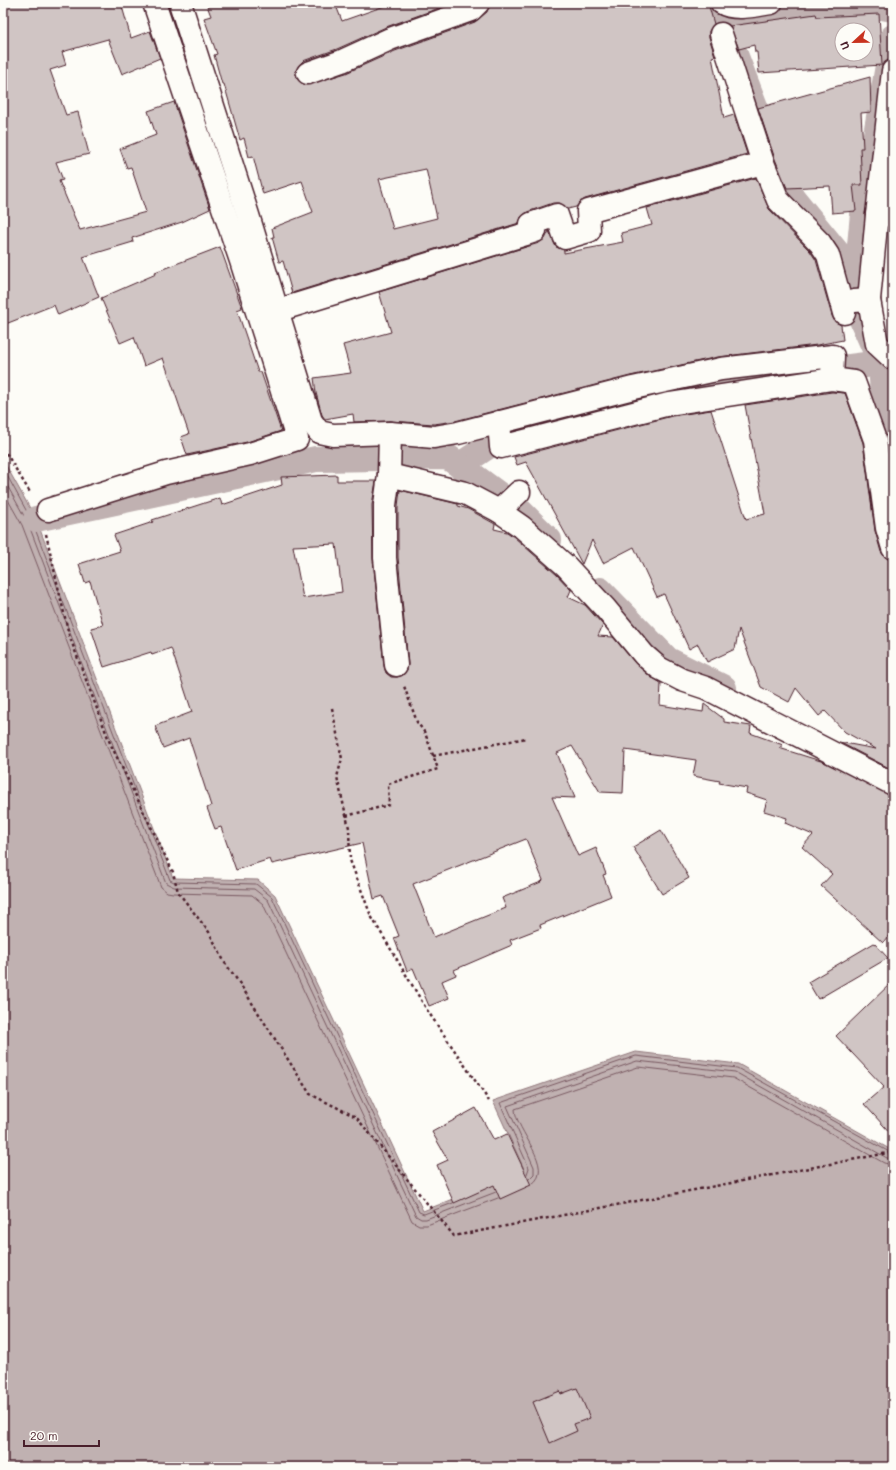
<svg xmlns="http://www.w3.org/2000/svg" width="896" height="1470" font-family="Mali,sans-serif">
<style>
.water{fill:#c0b1b1;stroke:#91777b}
.lines{fill:none;stroke-linecap:round;stroke-linejoin:round}
.shore{stroke:#795961;stroke-width:1}
.canal{stroke:#c0b1b1;stroke-width:26}
.building{fill:#d0c5c4;stroke:#4a1f2b;fill-rule:evenodd}
.minor-casing{stroke:#4a1f2b;stroke-width:25}
.path{stroke:#4a1f2b;stroke-width:2.5;stroke-dasharray:3 3;stroke-linecap:butt}
.minor{stroke:#fdfcf7;stroke-width:22}
</style>
<rect width="100%" height="100%" fill="#fdfcf7"/>
<filter id="ink" filterUnits="userSpaceOnUse"><feTurbulence type="fractalNoise" baseFrequency=".025" numOctaves="2"/><feDisplacementMap in="SourceGraphic" scale="8" xChannelSelector="R" yChannelSelector="G"/><feConvolveMatrix kernelMatrix="1 2 1 2 8 2 1 2 1" color-interpolation-filters="sRGB"/></filter>
<g filter="url(#ink)">
<path class="water" d="M3,460l33,59 137,359 85,2 17,15 148,316 102,-40 -32,-70 143,-49 102,12 155,87v316h-890z"/>
<g class="lines">
<g class="shore">
<path d="M3,468l29,53 138,359 4,2 82,2 16,13 147,315 5,2 29,-11"/>
<path d="M3,478l25,45 138,360 8,4 80,2 14,11 148,316 5,3h5l70,-27"/>
<path d="M3,491l19,34 139,362 6,5 6,1 79,2 11,9 149,317 7,4h8l71,-27"/>
<path d="M527,1174l2,-6 -29,-65 136,-47 101,12 156,86"/>
<path d="M529,1179l5,-5v-7l-27,-61 130,-45 98,11 152,86 6,1"/>
<path d="M532,1184c24,-16 -17,-54 -17,-75l123,-42 95,11 151,85 9,2"/>
</g>
<g class="canal">
<path d="M168,3l16,46"/>
<path d="M708,3l15,20 65,169 69,85 -6,18 30,68 3,48 9,54"/>
<path d="M723,23l85,-15 48,-5 37,6"/>
<path d="M857,277l7,-74 29,-166"/>
<path d="M460,465l36,-24 88,-31 134,-26 163,-21"/>
<path d="M36,519l280,-60 132,-2 69,51 32,32"/>
<path d="M600,590l68,70 56,28"/>
</g>
</g>
<g class="building">
<path d="M3,3h118l10,35 19,-7 10,27 -38,16 -14,-35 -46,13 4,13 -16,5 16,45 12,-3 11,42 -33,8 7,18 -4,1 21,49 66,-18 -15,-45 -4,1 -7,-19 36,-14 -8,-24 26,-9 36,107 -28,13 -50,16 1,4 -50,15 16,40 -41,18 -4,-10 -51,20z"/>
<path d="M206,3h129l7,18 51,-18h60l-67,24 -49,22 -34,12 -4,4 -3,5v7l4,5 6,3 40,-12 49,-22 80,-29 12,-10 3,-9h218l6,21 -5,7v6l6,19 -3,1 12,61 10,-3 13,39 -162,45 -5,3 -4,5 -8,2 -8,-6h-7l-26,9 -6,5 -2,6 -227,70 -9,-32 -4,1 -7,-25h2l-2,-9 41,-16 -11,-31 -39,13 -10,-38 -4,1 -5,-19 -4,2 -16,-56h-2l-8,-29 3,-1 -13,-36 7,-2zM426,169l11,49 -44,11 -14,-50z"/>
<path d="M816,14l1,3 62,-3 3,51 -123,8 -2,-21h-2l-1,-7 -15,4 -9,-23zM842,30h24v24h-24z"/>
<path d="M870,77l1,35 -10,1 2,35h-3l2,37h-9l3,26 -24,2 -2,-27 -43,2 -12,-29 -17,-51z"/>
<path d="M756,178l13,31 41,42 6,9 16,56 3,6 6,3 2,15 -26,5 -99,12 -88,19 -175,45 -21,3 -44,-3 -36,1 -1,-8 -28,5 -3,-4 -6,-22 -2,-15 37,-5 -8,-28 48,-13 -12,-40 160,-49 6,-4 4,-8 7,16 8,3v3l59,-11 -2,-9 31,-8 -5,-17z"/>
<path d="M220,247l22,61 -5,2 21,62h3l20,59 -34,11 -60,13 -6,-18 8,-3 -26,-76 -19,8 -10,-29 -14,6 -19,-45 55,-24 -1,-2z"/>
<path d="M832,392l13,1 18,50 12,88 6,21 4,5 6,3 2,15v195l-54,-28 37,7 -31,-17 -20,-21 -6,5 -23,-28 -7,14 -28,-15 -22,-58 -4,20 -28,13 -9,-18 -9,5 -25,-55 -7,3 -23,-50 -31,16 -11,-23 -10,24 -56,-102 -9,3 -3,-8 158,-41 39,-6 35,109 19,-5 -20,-109z"/>
<path d="M337,475v6h39l-4,24 1,54 11,107 2,7 5,4h6l6,-2 4,-5 1,-6 -10,-107v-51l2,-16 58,14v2l10,3 27,15 -1,5 13,3 7,5 43,38 14,15 -3,7 17,8 18,20 -5,11 15,1 23,27 15,13 10,6 -1,22 43,7 1,-8 20,15v3l27,4 -1,7 33,12 -4,3 45,14 69,34v136l-10,11 -62,-57 11,-12 -30,-27 11,-12 -28,-12 2,-5 -23,-7 3,-11 -21,-7 1,-5 -28,-5 1,-2 -27,-5 3,-16 -71,-10 -2,43 -23,-1 -28,-46 -15,7 18,45 -23,-1 26,59 18,-8 10,26 -3,1 8,21 -71,29 1,3 -31,12 2,5 -58,25 2,5 -14,6 7,17 -20,8 -16,-38 -6,3 -13,-33 5,-2 -16,-40 -9,3 -12,-56 -90,21 -2,-5 -34,11 -15,-43 -6,2 -8,-21 4,-2 -22,-68 -26,10 -8,-22 37,-14 -21,-64 -19,7 -1,-3 -47,15 -13,-39 12,-3 -13,-44 -5,2 -6,-19 41,-13 -6,-16 39,-13 -1,-2 68,-22 2,7 60,-20 -1,-8zM336,544l6,48 -39,6 -10,-52zM526,839l17,41 -2,2 -39,16 4,10 -72,29 -21,-53z"/>
<path d="M661,830l28,48 -27,16 -29,-47z"/>
<path d="M874,943l14,15 -70,41 -10,-17z"/>
<path d="M893,981v155l-29,-32 20,-17 -48,-51z"/>
<path d="M476,1108l18,32 13,-6 24,51 -31,14 -6,-14 -40,18 -17,-38 11,-5 -16,-28z"/>
<path d="M577,1388l13,30 -16,6 3,7 -27,12 -17,-41 27,-11 1,3z"/>
</g>
<g class="lines">
<defs>
<g id="minor">
<path d="M180,3l68,212 63,206 8,11 14,3 57,-2 44,4 24,-4 175,-45 88,-19 112,-13 -1,23"/>
<path d="M722,3c13,8 35,2 49,0"/>
<path d="M308,73l34,-12 48,-22 81,-29 7,-7"/>
<path d="M763,163l15,37 42,43 8,12 16,58"/>
<path d="M877,215l16,-144"/>
<path d="M869,300l8,-85h16"/>
<path d="M854,301l15,-1 8,44 16,15"/>
<path d="M276,311l250,-77 9,-3 -4,-7 26,-9 8,23 24,-7 -1,-20 175,-48 -42,-129"/>
<path d="M499,422l2,25 168,-43 163,-25 22,3 21,58 12,88 6,20"/>
<path d="M390,433l-1,42 -4,30v53l11,107"/>
<path d="M389,475l76,18 34,18 23,16 44,39 39,42 39,47 15,13 23,12 24,8 187,96"/>
<path d="M48,510l118,-37 84,-19 47,-15 -56,-178 -87,-258"/>
<path d="M499,511l20,-19"/>
</g>
</defs>
<use href="#minor" class="minor-casing"/>
<g class="path">
<path d="M3,448l28,46"/>
<path d="M46,534l23,101 41,108 63,129 5,20 31,40 16,31 13,18 72,113 46,23 98,119 439,-84"/>
<path d="M332,708l10,51 -5,18 12,51 1,32 21,56 56,94 62,91"/>
<path d="M433,756l93,-18"/>
<path d="M346,816l43,-11 -1,-21 50,-15 -13,-36 -8,-11 -13,-36"/>
</g>
<use href="#minor" class="minor"/>
</g>
</g>
<rect width="896" height="1470" fill="none" stroke="#fdfcf7" stroke-width="16"/>
<rect x="8" y="8" width="880" height="1454" fill="none" stroke="#4a1f2b" stroke-width="1.5" filter="url(#ink)"/>
<g transform="translate(854 42) rotate(248)"><circle r="19" fill="#fdfcf7" stroke="#b5a4a5"/>
<path d="M0-3L7 15L0 10L-7 15Z" fill="#c8321e"/>
<text y="-6" font-size="11" font-weight="bold" text-anchor="middle" fill="#4a1f2b">U</text>
</g>
<path d="M24 1440v6h75v-6" fill="none" stroke="#4a1f2b" stroke-width="2"/>
<text x="30" y="1440" font-size="12" fill="#4a1f2b" stroke="#fdfcf7" stroke-width="3" paint-order="stroke">20 m</text>
</svg>
